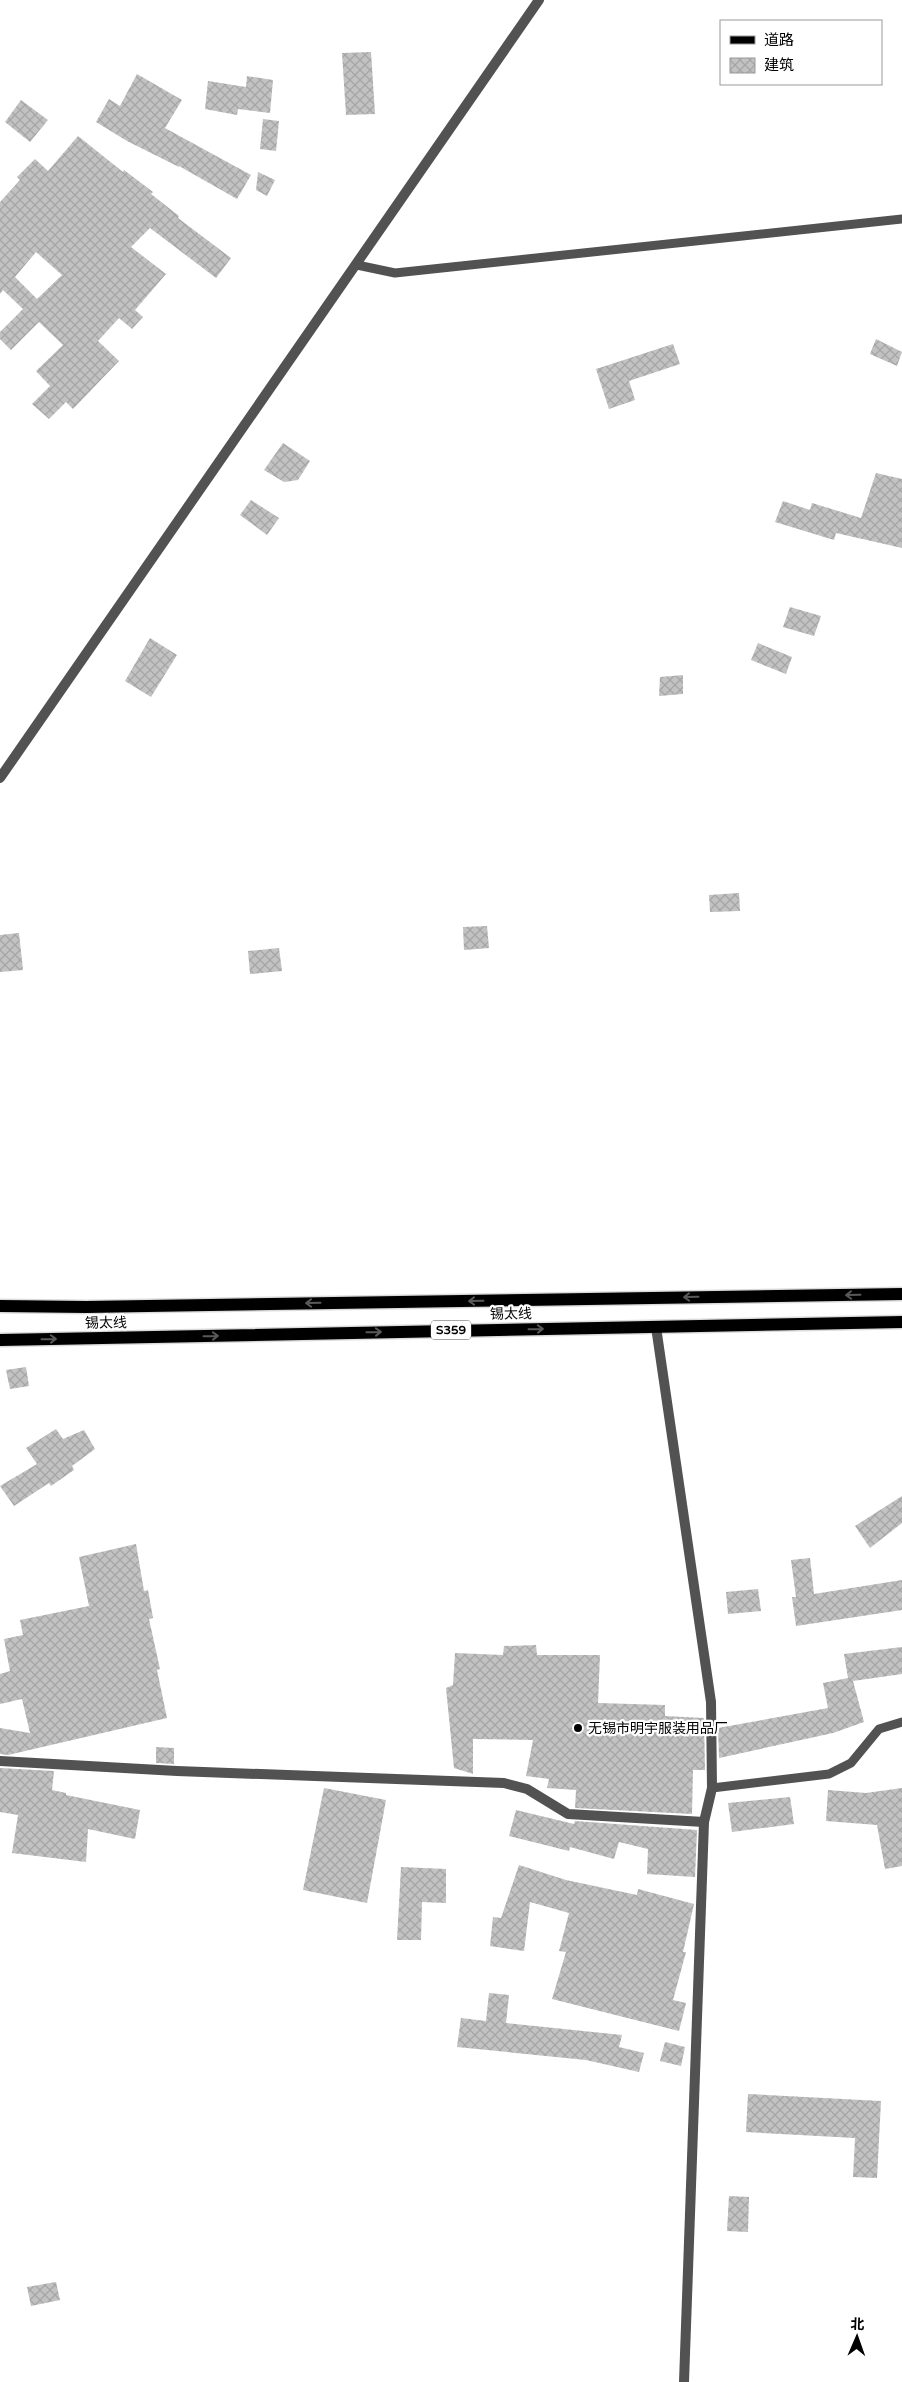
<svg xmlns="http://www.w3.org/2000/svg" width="902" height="2382" font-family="'Varela Round','Noto Sans SC',sans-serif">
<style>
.building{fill:url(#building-cross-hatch);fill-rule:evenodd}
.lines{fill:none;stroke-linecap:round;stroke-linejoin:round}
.primary-casing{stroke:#dbdbdb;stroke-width:15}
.service{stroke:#525252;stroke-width:9}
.minor{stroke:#525252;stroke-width:10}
.primary{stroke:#000;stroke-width:12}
.oneway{stroke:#595959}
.poi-dot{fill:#000;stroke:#fff;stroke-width:2}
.labels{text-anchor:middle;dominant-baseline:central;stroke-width:4.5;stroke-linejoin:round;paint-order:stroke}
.shield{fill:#fff;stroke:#4c4c4c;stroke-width:1}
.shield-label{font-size:12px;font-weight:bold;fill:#000}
.street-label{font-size:14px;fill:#000;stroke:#fff}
.poi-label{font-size:14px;fill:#000;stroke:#fff;text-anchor:start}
</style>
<defs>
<pattern id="building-cross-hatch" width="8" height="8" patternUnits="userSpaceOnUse" patternTransform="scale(1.25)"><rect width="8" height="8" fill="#c2c2c2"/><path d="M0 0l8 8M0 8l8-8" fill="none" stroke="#a5a5a5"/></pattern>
</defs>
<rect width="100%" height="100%" fill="#fff"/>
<g class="building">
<path d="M371,52l4,62 -29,1 -4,-62z"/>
<path d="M137,74l45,26 -17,28 86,47 -14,24 -58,-33v1l-52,-26 -31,-19 13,-23 11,7z"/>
<path d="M247,76l26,4 -3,33 -32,-4 -1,6 -32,-6 3,-28 38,6z"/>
<path d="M21,100l27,20 -18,22 -25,-20z"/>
<path d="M263,119l16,2 -3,30 -16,-2z"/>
<path d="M78,136l45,36 1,-2 29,22 -2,2 28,22 -1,2 53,40 -15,20 -66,-50 -19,19 35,27 -31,36 8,7 -11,12 -13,-11 -21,23 21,20 -46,48 -7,-7 -17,17 -17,-15 18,-18 -14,-15 27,-26 -24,-23 -28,28 -11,-11v-7l23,-23 -20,-19 -3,4v-92l20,-22 -3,-3 18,-18 13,12zM36,252l26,23 -25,24 -22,-22z"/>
<path d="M258,172l17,8 -8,16 -11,-6z"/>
<path d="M876,339l26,13 -5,14 -27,-12z"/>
<path d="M673,344l7,20 -51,17 6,19 -26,9 -13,-40z"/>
<path d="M283,443l27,18 -12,19 -14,2 -20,-12z"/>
<path d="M876,473l26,6v69l-66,-15 -2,7 -59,-18 8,-21 27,9 2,-7 49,15z"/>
<path d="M251,500l28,18 -12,17 -27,-20z"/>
<path d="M790,607l31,9 -7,20 -31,-9z"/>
<path d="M150,638l27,17 -26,42 -26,-16z"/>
<path d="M758,643l34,14 -6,17 -35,-14z"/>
<path d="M683,675v19l-24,2 1,-19z"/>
<path d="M739,893l1,18 -30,1 -1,-17z"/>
<path d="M487,926l2,22 -25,2 -1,-23z"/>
<path d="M19,933l4,37 -23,2v-37z"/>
<path d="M279,948l3,23 -32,3 -2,-23z"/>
<path d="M26,1367l3,19 -19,3 -4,-19z"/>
<path d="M56,1429l7,10 21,-9 11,19 -23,17 2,4 -23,16 -2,-3 -35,23 -14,-20 37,-22 -11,-16z"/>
<path d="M902,1496v27l-32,25 -15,-22z"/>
<path d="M136,1544l8,47 4,-1 5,28 -4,1 11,50 -3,1 10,48 -159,37 -8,-1v-26l30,5 -8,-34 -22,5v-30l10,-3 -6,-32 19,-4 -3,-15 69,-14 -10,-49z"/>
<path d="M810,1558l4,36 88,-14v30l-106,16 -4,-29h4l-5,-37z"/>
<path d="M758,1589l3,22 -33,3 -2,-22z"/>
<path d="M536,1645l1,10h63l-2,48 67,2v11l39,2 1,52h-12l-1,44 -117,-6 1,-18 -29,-2 2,-9 -23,-3 7,-36 -60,-1v35l-19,-6 -8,-80 7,-3 2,-32 48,2 1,-9z"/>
<path d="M902,1647v27l-49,7 11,41 -31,11 -114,25 -1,-30 110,-20 -5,-25 25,-5 -4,-24z"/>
<path d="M156,1747l18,1v16l-18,-1z"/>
<path d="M0,1768l54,3 -2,19 14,3v2l74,15 -5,29 -47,-10 -2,33 -74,-9 6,-38 -18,-3z"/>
<path d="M324,1788l62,12 -19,103 -64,-13z"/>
<path d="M902,1788v78l-17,3 -8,-44 -51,-4 2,-31 38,3z"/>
<path d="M790,1797l4,27 -62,8 -4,-29z"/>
<path d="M516,1810l58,14 1,-3 122,9 -2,47 -48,-3 1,-25 -29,-7 -5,17 -44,-12 -1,4 -60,-15z"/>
<path d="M519,1865l47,15 71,15 1,-6 56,15 -11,48h3l-13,48 13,3 -7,28 -127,-32 14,-47 -7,-1 10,-38 -39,-11 -6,49 -34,-5 3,-29 8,1z"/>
<path d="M401,1867l45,2v34l-24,-1 -1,38h-24z"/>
<path d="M489,1993l20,2 -3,28 116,12 -3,12 25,6 -5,19 -53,-12 -129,-13 4,-29 25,3z"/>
<path d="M665,2042l20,5 -4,19 -21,-5z"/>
<path d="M748,2094l133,7 -4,77 -24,-1 2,-39 -109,-6z"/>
<path d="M729,2196l20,1 -1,35 -21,-1z"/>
<path d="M56,2282l4,18 -29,6 -4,-19z"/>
</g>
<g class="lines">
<defs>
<g id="primary">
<path d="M0,1306l86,1 816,-13"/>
<path d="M0,1340l902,-18"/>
</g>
</defs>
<use href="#primary" class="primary-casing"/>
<g class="service">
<path d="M357,265l38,8 507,-54"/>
<path d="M712,1788l117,-14 22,-11 28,-34 23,-7"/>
</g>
<g class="minor">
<path d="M0,778l539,-778"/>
<path d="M656,1327l55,375 1,86 -8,34 -20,560"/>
<path d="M0,1761l177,10 327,12 23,6 41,25 136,8"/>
</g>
<use href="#primary" class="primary"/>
</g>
<defs><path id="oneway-shaft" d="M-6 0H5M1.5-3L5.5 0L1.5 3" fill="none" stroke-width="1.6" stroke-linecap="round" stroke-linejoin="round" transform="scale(1.25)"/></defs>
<g class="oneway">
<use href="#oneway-shaft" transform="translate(853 1295) rotate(179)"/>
<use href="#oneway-shaft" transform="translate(691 1297) rotate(179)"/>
<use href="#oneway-shaft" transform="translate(476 1301) rotate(179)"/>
<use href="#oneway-shaft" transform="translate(313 1303) rotate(179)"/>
<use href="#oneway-shaft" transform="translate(536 1329) rotate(-1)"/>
<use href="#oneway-shaft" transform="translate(374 1332) rotate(-1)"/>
<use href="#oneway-shaft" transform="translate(211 1336) rotate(-1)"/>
<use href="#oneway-shaft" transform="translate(49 1339) rotate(-1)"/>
</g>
<circle class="poi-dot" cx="578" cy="1728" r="5"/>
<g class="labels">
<rect class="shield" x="431" y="1320.5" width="40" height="19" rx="4"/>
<g class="shield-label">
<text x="451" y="1330">S359</text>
</g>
<g class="street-label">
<text transform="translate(511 1314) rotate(-1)">锡太线</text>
<text transform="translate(106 1323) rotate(-1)">锡太线</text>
</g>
<g class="poi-label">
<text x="588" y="1728">无锡市明宇服装用品厂</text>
</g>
</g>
<rect x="720" y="20" width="162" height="65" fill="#ffffff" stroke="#999999"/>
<rect x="730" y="36" width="25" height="8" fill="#000000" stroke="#999999"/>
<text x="764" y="45" font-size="15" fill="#000000">道路</text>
<rect x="730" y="58" width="25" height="15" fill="url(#building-cross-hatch)" stroke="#999999"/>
<text x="764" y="70" font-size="15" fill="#000000">建筑</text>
<g transform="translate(857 2337) rotate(2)" stroke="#ffffff" stroke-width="4" paint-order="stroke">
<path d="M0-4L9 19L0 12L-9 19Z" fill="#000000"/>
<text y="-8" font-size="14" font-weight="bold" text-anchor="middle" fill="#000000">北</text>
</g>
</svg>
